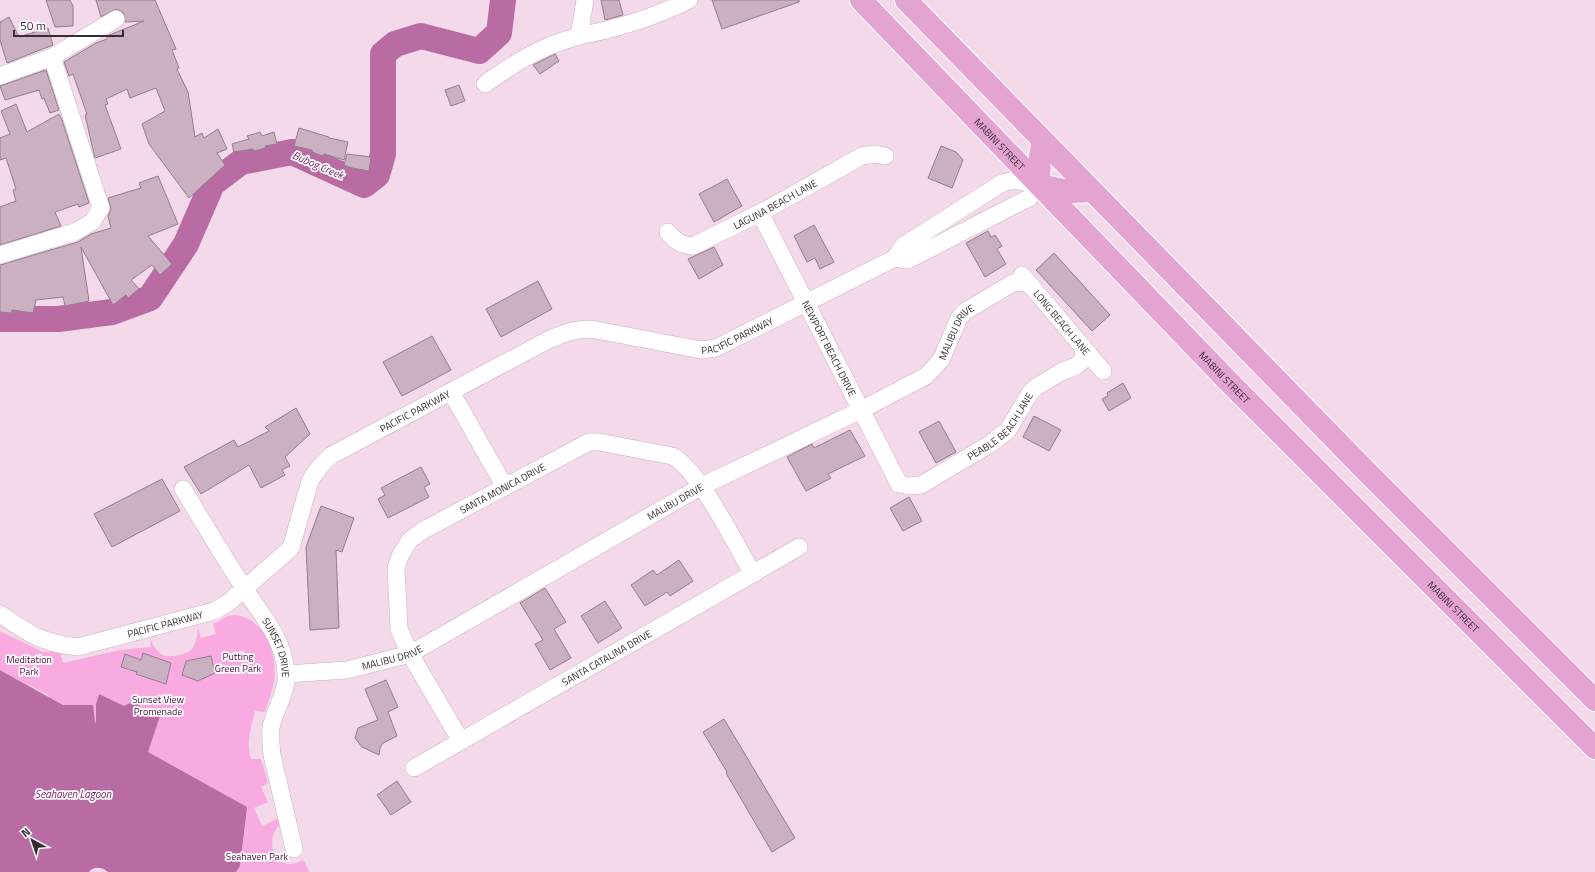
<svg xmlns="http://www.w3.org/2000/svg" width="1595" height="872" font-family="'Titillium Web',sans-serif">
<style>
.green{fill:#f9abe1}
.water{fill:#b96ca3}
.lines{fill:none;stroke-linecap:round;stroke-linejoin:round}
.river{stroke:#b96ca3;stroke-width:26}
.building{fill:#cab0c1;stroke:#947d8c}
.minor-casing{stroke:#cbb1c2;stroke-width:18}
.primary-casing{stroke:#fff;stroke-width:24}
.minor{stroke:#fff;stroke-width:17}
.primary{stroke:#e3a4d1;stroke-width:22}
.labels{text-anchor:middle;dominant-baseline:central;stroke-width:3.5;stroke-linejoin:round;paint-order:stroke}
.street-label{font-size:10px;fill:#362c32;stroke:#fff}
.park-label{font-size:10px;fill:#510942;stroke:#fff}
.water-label{font-size:11px;font-style:italic;fill:#751760;stroke:#fff}
</style>
<rect width="100%" height="100%" fill="#f3d9ea"/>
<path class="green" d="M236,615c28,4 42,38 38,65 -1,11 -6,22 -9,32l-10,-1c-4,16 -9,32 -4,48h10l7,24 -7,4 7,15 -14,6 8,18 19,-9 2,5c-17,11 -14,42 8,42 4,-1 9,-2 12,-4l7,12h-74l4,-6 -186,-161 -6,-10 -48,-25v-39l43,21 17,-1 3,12 57,-13 31,-3 -1,-9c2,6 7,14 13,17 6,3 24,0 29,-6 5,-6 5,-15 6,-21l3,10 15,-4 -3,-10 15,-8z"/>
<path class="water" d="M0,670l63,35h30l2,17 1,1v-19l3,-10 25,12 8,-4h5l6,11 17,3 -12,36 99,55 -7,59 -4,6h-128c-6,-5 -14,-6 -19,0h-89z"/>
<g class="lines">
<path class="river" d="M0,319h58l54,-7 38,-14 36,-54 26,-60 29,-22 51,-10 72,33 13,-10 6,-21v-100l12,-10 26,-8 58,15 20,-18 4,-33"/>
</g>
<g class="building">
<path d="M46,0h24l3,6v20l-18,1z"/>
<path d="M96,0h59l21,49 -4,1 7,18 -2,1 11,23 7,45 7,-4 2,5 14,-9 9,20 -10,4 8,12 -36,33 -40,-54 -7,-20 23,-13 -9,-23 -26,10 -3,-9 -21,10 2,5 -3,1 16,44 -26,9 -10,-43 2,-1 -14,-40 -4,2 -5,-14 32,-19 11,-4v-3l37,-15 -19,1 -1,-8 -3,-3 -5,-2 -15,8z"/>
<path d="M601,0h18l4,15 -18,5z"/>
<path d="M712,0h87v2l-77,27z"/>
<path d="M9,17l10,20 29,-9 5,17 -46,18 -7,-23v-18z"/>
<path d="M555,54l4,7 -19,13 -7,-9z"/>
<path d="M46,70l13,40 -9,3 -6,-15 -2,1 -3,-9 -34,10 -5,-14z"/>
<path d="M459,85l6,16 -14,5 -6,-16z"/>
<path d="M16,104l11,28 32,-18 3,6 27,83 -10,4 -1,-3 -23,8 6,14 -61,19v-38l16,-6 -3,-11 3,-1 -10,-31 -6,2v-22l10,-4 -9,-23z"/>
<path d="M299,128l30,9v1l19,4 -4,18 -20,-6 -1,2 -11,-4v-2l-18,-4z"/>
<path d="M260,132l2,4 12,-4 3,12 -12,2 1,2 -12,3 -1,-2 -19,3 -2,-8 17,-5 -2,-3z"/>
<path d="M941,146l15,6 7,8 -11,28 -24,-10z"/>
<path d="M347,154l24,3 -2,14 -17,-3 -8,-3z"/>
<path d="M158,176l20,48 -30,12 24,28 -12,11 -8,-10 -21,15 8,9 -11,9 -2,-3 -13,10 -32,-58 8,54 -24,5 -2,-9 -27,3 -3,13 -21,-3v3l-12,-1v-47l78,-23 13,-8 20,-6 -3,-12 3,-7 -3,-11 33,-10 -2,-5z"/>
<path d="M727,179l15,27 -28,16 -15,-28z"/>
<path d="M814,225l20,37 -14,7 -5,-11 -8,4 -13,-26z"/>
<path d="M988,231l3,6 4,-2 7,11 -5,3 9,15 -21,13 -19,-34z"/>
<path d="M714,247l9,18 -24,14 -11,-20z"/>
<path d="M1054,253l56,62 -18,16 -56,-61z"/>
<path d="M538,281l14,28 -51,28 -15,-28z"/>
<path d="M432,336l19,34 -49,26 -19,-34z"/>
<path d="M1123,383l8,15 -22,13 -7,-12 6,-3 -1,-3z"/>
<path d="M296,408l14,26 -25,23 5,9 -8,4 3,5 -24,13 -12,-23 -48,29 -17,-27 50,-27 4,7 31,-16 -4,-4z"/>
<path d="M1034,416l27,14 -12,21 -26,-14z"/>
<path d="M939,421l17,31 -20,11 -17,-31z"/>
<path d="M850,430l15,26 -37,18 3,4 -25,13 -19,-34 25,-13 2,4z"/>
<path d="M421,467l9,17 -6,3 5,10 -41,21 -10,-19 7,-4 -4,-7z"/>
<path d="M162,479l18,32 -68,36 -18,-33z"/>
<path d="M909,497l13,24 -19,10 -13,-23z"/>
<path d="M321,506l33,12 -12,34 -6,-2 3,78 -29,2 -4,-83z"/>
<path d="M679,560l14,21 -23,15 -3,-4 -22,14 -14,-21 22,-15 4,5z"/>
<path d="M545,588l21,34 -12,7 17,29 -21,12 -15,-26 8,-4 -23,-37z"/>
<path d="M605,601l17,27 -24,15 -17,-27z"/>
<path d="M143,653l28,10 -5,21 -30,-10 1,-2 -16,-5 4,-13 16,6z"/>
<path d="M211,656l4,17 -17,8 -16,-6 4,-14z"/>
<path d="M386,680l12,27 -10,5 9,24 -14,7 -3,5 -1,7 -17,-8 -7,-9 3,-10 20,-8 -13,-31z"/>
<path d="M724,719l71,119 -23,14 -46,-79 1,-1 -24,-40z"/>
<path d="M397,781l14,21 -20,13 -14,-20z"/>
</g>
<g class="lines">
<defs>
<g id="minor">
<path d="M585,0l-6,36c37,-7 76,-19 110,-36"/>
<path d="M0,76l52,-19 64,-38"/>
<path d="M485,84c33,-23 54,-37 94,-48"/>
<path id="s1" d="M760,213l139,271 10,2 12,-1 69,-41 18,-14 22,-37 6,-6 25,-15 15,-6 6,-5 2,-6 -1,-8"/>
<path id="s2" d="M668,232c8,10 13,13 25,14l67,-33 102,-57 13,-2 10,2"/>
<path d="M0,255l75,-23 17,-10 9,-14 -49,-151"/>
<path id="s3" d="M1022,275l81,96"/>
<path d="M451,392l54,95"/>
<path id="s4" d="M183,489c20,33 40,67 61,99 18,28 39,49 42,84 2,20 -11,36 -15,55 -1,10 0,18 1,28l22,94"/>
<path id="s5" d="M0,614c27,19 44,30 78,33l136,-36 14,-8 63,-55 19,-67c6,-11 12,-18 22,-26l216,-115c15,-7 27,-11 43,-11l110,21 15,-2 179,-90 8,-12 99,-63 13,-3 24,5 -10,13 -16,8 -105,54 -13,-2"/>
<path id="s6" d="M286,674l61,-4 63,-16 292,-168 159,-76 65,-34 15,-16 18,-42 5,-6 49,-29 9,-1 8,2"/>
<path id="s7" d="M461,741l-51,-87 -11,-25 -3,-61 5,-14 9,-14 12,-9 167,-89h10l73,14c26,12 65,91 81,118"/>
<path id="s8" d="M414,768l385,-221"/>
</g>
<g id="primary">
<path id="s9" d="M861,0l367,381 367,367"/>
<path d="M906,0l458,469 231,231"/>
<path d="M1043,141l-3,15 -1,29 35,7 18,-1"/>
</g>
</defs>
<use href="#minor" class="minor-casing"/>
<use href="#primary" class="primary-casing"/>
<use href="#minor" class="minor"/>
<use href="#primary" class="primary"/>
</g>
<g class="labels">
<g class="street-label">
<text stroke="none"><textPath href="#s9" startOffset="200">MABINI STREET</textPath></text>
<text stroke="none"><textPath href="#s2" startOffset="122">LAGUNA BEACH LANE</textPath></text>
<text stroke="none"><textPath href="#s3" startOffset="62">LONG BEACH LANE</textPath></text>
<text stroke="none"><textPath href="#s6" startOffset="767">MALIBU DRIVE</textPath></text>
<text stroke="none"><textPath href="#s5" startOffset="871">PACIFIC PARKWAY</textPath></text>
<text stroke="none"><textPath href="#s1" startOffset="152">NEWPORT BEACH DRIVE</textPath></text>
<text stroke="none"><textPath href="#s9" startOffset="524">MABINI STREET</textPath></text>
<text stroke="none"><textPath href="#s5" startOffset="524">PACIFIC PARKWAY</textPath></text>
<text stroke="none"><textPath href="#s1" startOffset="427">PEABLE BEACH LANE</textPath></text>
<text stroke="none"><textPath href="#s7" startOffset="327">SANTA MONICA DRIVE</textPath></text>
<text stroke="none"><textPath href="#s6" startOffset="432">MALIBU DRIVE</textPath></text>
<text stroke="none"><textPath href="#s9" startOffset="848">MABINI STREET</textPath></text>
<text stroke="none"><textPath href="#s5" startOffset="176">PACIFIC PARKWAY</textPath></text>
<text stroke="none"><textPath href="#s4" startOffset="185">SUNSET DRIVE</textPath></text>
<text stroke="none"><textPath href="#s6" startOffset="108">MALIBU DRIVE</textPath></text>
<text stroke="none"><textPath href="#s8" startOffset="222">SANTA CATALINA DRIVE</textPath></text>
</g>
<g class="park-label">
<text x="238" y="656">Putting<tspan x="238" dy="12">Green Park</tspan></text>
<text x="29" y="659">Meditation<tspan x="29" dy="12">Park</tspan></text>
<text x="158" y="699">Sunset View<tspan x="158" dy="12">Promenade</tspan></text>
<text x="257" y="856">Seahaven Park</text>
</g>
<g class="water-label">
<text transform="translate(318 165) rotate(23)">Bubog Creek</text>
<text x="73" y="794">Seahaven Lagoon</text>
</g>
</g>
<g transform="translate(32 840) rotate(320)" stroke="#ffffff" stroke-width="3" paint-order="stroke">
<path d="M0-3L7 15L0 10L-7 15Z" fill="#362c32"/>
<text y="-6" font-size="11" font-weight="bold" text-anchor="middle" fill="#362c32">N</text>
</g>
<path d="M14 30v6h109v-6" fill="none" stroke="#362c32" stroke-width="2"/>
<text x="20" y="30" font-size="12" fill="#362c32" stroke="#ffffff" stroke-width="3" paint-order="stroke">50 m</text>
</svg>
